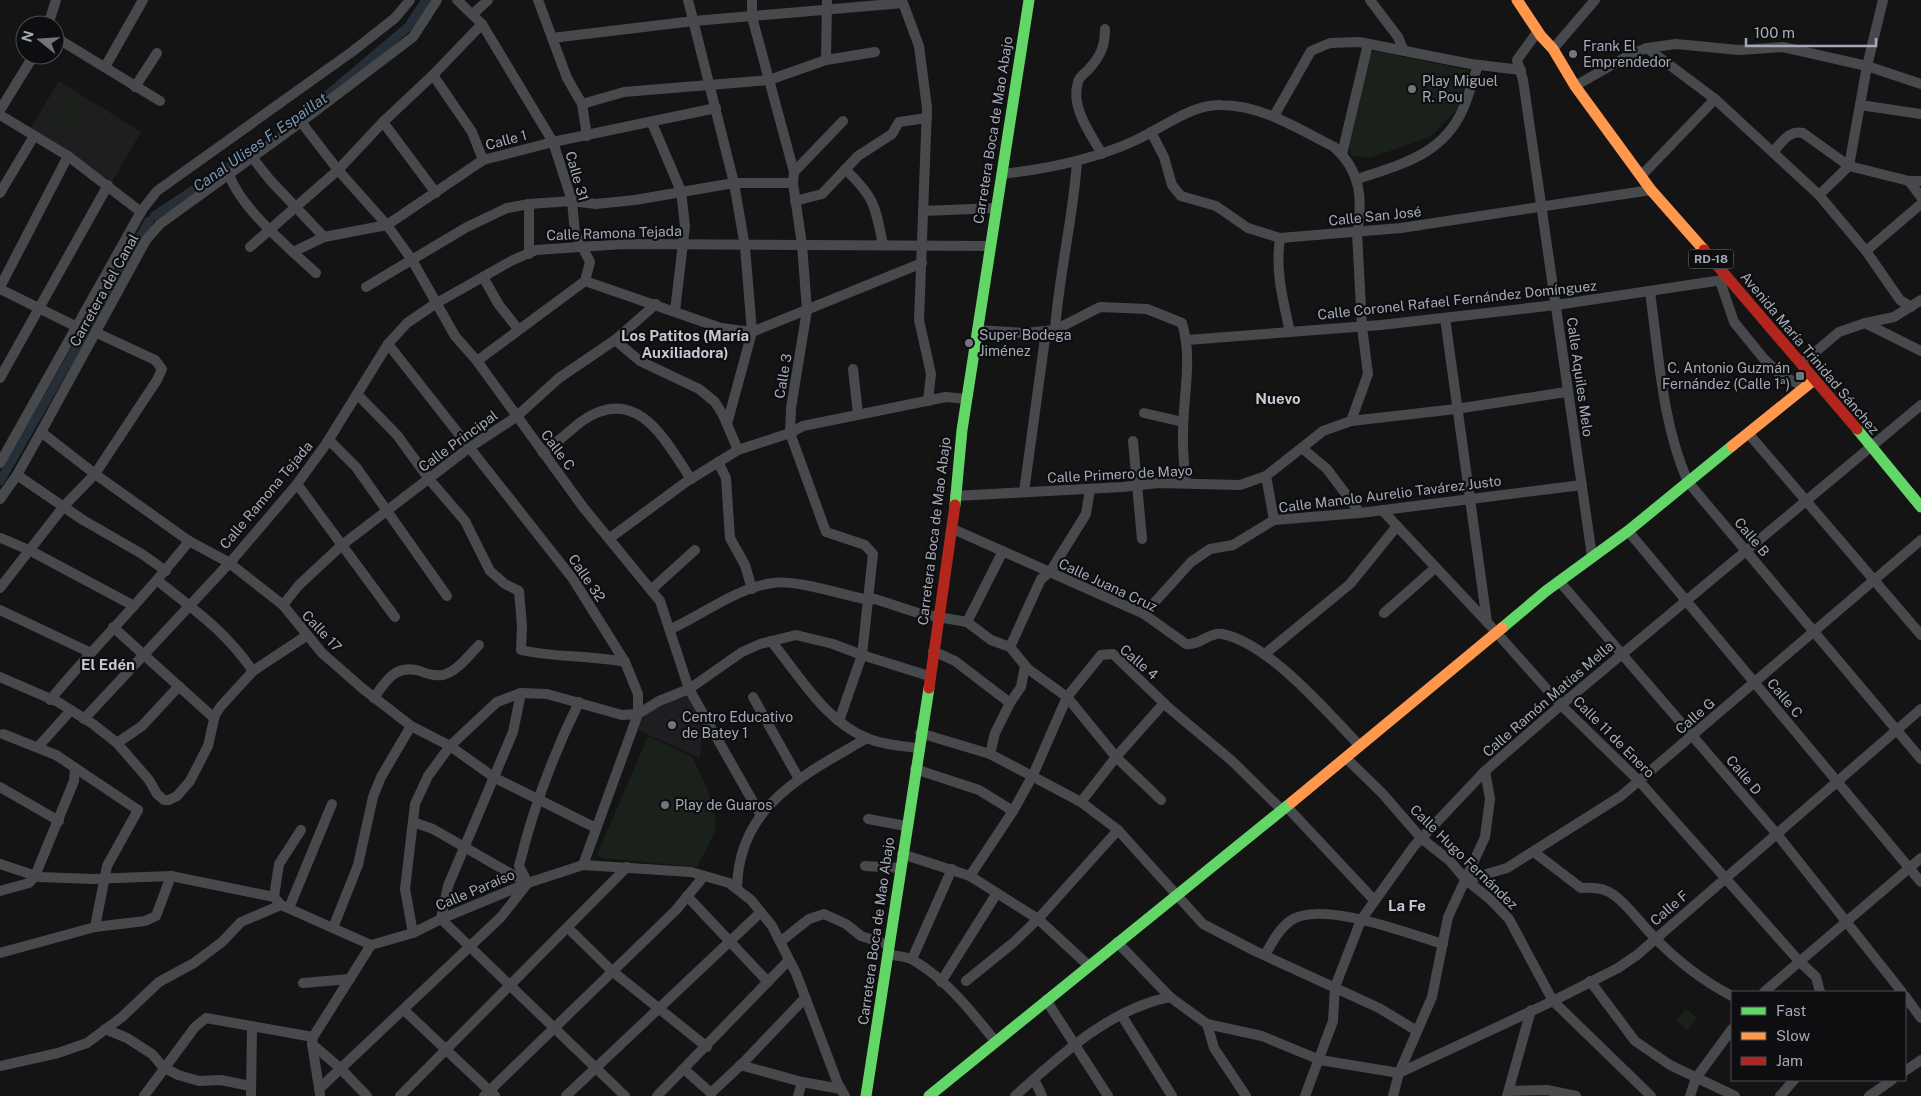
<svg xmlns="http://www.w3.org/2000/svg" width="1921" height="1096" font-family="'Public Sans',sans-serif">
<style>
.built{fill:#1e1e20}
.green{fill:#1a211b}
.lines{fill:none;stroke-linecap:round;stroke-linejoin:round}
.canal{stroke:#262f37;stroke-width:9}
.street{stroke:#48494d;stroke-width:10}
.fast{stroke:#63d668;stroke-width:11}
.slow{stroke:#ff974d;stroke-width:11}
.jam{stroke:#b3261e;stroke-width:11}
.poi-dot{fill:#71767e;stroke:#0e0e10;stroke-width:2}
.labels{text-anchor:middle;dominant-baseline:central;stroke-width:4.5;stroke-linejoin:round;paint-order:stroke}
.shield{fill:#0e0e10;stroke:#767b85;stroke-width:1}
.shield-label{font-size:12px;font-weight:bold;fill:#a3aab7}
.poi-label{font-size:14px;fill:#a3aab7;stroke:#0e0e10;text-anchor:start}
.street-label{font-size:14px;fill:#a3aab7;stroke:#0e0e10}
.water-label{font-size:15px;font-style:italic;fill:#7799b5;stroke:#0e0e10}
.neighbourhood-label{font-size:15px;font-weight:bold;fill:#c5c9d2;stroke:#0e0e10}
</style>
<rect width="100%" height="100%" fill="#141414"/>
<g class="built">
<path d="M59,81l82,51 -29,50 -82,-53z"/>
<path d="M690,696l14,24 -4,38 -62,-28 7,-18 21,-10z"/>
</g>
<g class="green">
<path d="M1375,51l94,19 -11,38 -28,29 -60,21 -18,-2 -3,-9 19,-91z"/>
<path d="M68,89l20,12 -19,33 -20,-12z"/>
<path d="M648,736l44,21c9,18 29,55 22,75 -4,12 -12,24 -17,35l-95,-9 -5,-3z"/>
<path d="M1686,1009l11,9 -10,12 -11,-9z"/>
</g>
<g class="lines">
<g class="canal">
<path d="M311,109l97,-82 18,-27"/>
<path d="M154,216l108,-71"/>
<path d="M0,481l149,-260"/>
</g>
<g class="street">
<path d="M457,0l25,24 71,118 19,59 3,32 15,29 -5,19 -108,80"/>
<path d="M538,0l29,78 15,26 5,32"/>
<path d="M688,0l46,183 11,64 7,85 -25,92"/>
<path d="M752,0v17l42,155 -1,11 9,62 5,65 -16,98 -1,25 36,99 39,13 8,9 -11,101 -23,66"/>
<path d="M1370,0l28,37 5,12"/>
<path d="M473,14l15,-14"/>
<path d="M48,25l8,-25"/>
<path d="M1538,31l-21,29 6,20 69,476"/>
<path d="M55,37l105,64"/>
<path d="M552,38l142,-17 209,-18 16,43 8,62 -8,212 12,54 -3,27"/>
<path d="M1647,48l68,51 104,96 47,56 34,49 11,7"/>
<path d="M1553,49l42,-49"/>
<path d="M826,60l1,-60"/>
<path d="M105,67l38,-67"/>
<path d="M433,75l39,57 11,28"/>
<path d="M1575,86l58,-33 14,-5 29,-4 63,6 44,-3 84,19 54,18"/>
<path d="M135,87l22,-34"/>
<path d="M582,104l42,-12 145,-12 57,-20 49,-8"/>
<path d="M1860,105l61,9"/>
<path d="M0,110l34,-55"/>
<path d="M0,115l68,41 73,56"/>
<path d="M1274,116l37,-65 19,-8 29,-1 112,22 50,6"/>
<path d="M301,122l37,48 49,55 25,35 43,76 22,25 106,146 77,94 29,88 71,125"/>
<path d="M383,122l53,71"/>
<path d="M652,123l29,68 4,35 -10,85"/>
<path d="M1151,132l13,25 8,28 9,11 35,10 32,22 32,10 121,-10 250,-38"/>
<path d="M1773,152c9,-10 16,-22 30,-19l46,33 60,15h12"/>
<path d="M1102,154c-12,-21 -32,-47 -24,-72 1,-5 7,-9 10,-12 12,-13 17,-23 17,-41"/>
<path d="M1342,154l26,-110"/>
<path d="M252,157l18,23 54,57"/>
<path d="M845,169c30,29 30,36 38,76"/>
<path d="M794,172l49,-51"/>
<path d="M229,174c11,34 60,74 87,99"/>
<path d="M1002,174c46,-5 90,-14 132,-33 27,-12 57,-37 87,-36 40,0 78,24 113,42 27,24 29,52 23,86l5,94 6,47 -17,47"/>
<path d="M1641,176l74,-77"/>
<path d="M1358,179c43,-15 85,-24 105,-70 6,-14 10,-29 15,-44"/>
<path d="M1909,181l12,16"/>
<path d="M0,193l34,-57"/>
<path d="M1819,195l30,-29 18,-100 16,-66"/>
<path d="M795,201l27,-7 36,-38 34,-22 7,-12 28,-4"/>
<path d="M529,204v50"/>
<path d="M923,211l73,-3"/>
<path d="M1280,238c-5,33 3,62 10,94"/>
<path d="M250,247l88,-77 45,-48 50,-47 49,-51"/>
<path d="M1866,251l55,-47"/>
<path d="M293,252l31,-15 63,-12 96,-65 70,-18 163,-34"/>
<path d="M483,277l16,28 19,24"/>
<path d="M585,281l136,47 31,4 170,-69"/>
<path d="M1720,281l14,41 30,37 15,14 26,15"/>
<path d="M0,287l68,-131"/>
<path d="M366,287l101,-60 40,-19 22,-4 43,-3 24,3 39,-4 99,-17h59"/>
<path d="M0,289l77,38"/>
<path d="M1650,292c9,64 12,131 38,190l233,277"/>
<path d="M1445,318l42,304 74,83 79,77 159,179 17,16 4,15"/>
<path d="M1866,323l28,-6 27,-17"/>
<path d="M977,330l48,3 30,-3 45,-23 47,2 35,14c9,30 4,58 2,88 -2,24 -1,48 2,72"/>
<path d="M1055,330c4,-56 18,-111 22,-168"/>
<path d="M615,340l25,21 59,28 16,13 8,13 15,35"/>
<path d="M1187,340l194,-15 175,-20 173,-26"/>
<path d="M388,344l185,235 52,83 13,32v20l-55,151"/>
<path d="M1801,364l38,-32 26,-9 56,28"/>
<path d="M853,369l5,45"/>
<path d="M0,378l108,-193"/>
<path d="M357,394l40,41 32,44 36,42 25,50 15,13 14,7 3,35 -1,24c35,8 69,5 104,12"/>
<path d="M1144,413l39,9"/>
<path d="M41,432l54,42 94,67 39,21 55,43 39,48 40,35 49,38 39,20 45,32 101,50"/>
<path d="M1748,433l173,202"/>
<path d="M329,440l27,27 91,129"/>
<path d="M1133,441l9,98"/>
<path d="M1302,448l25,21 33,44"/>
<path d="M543,453c14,-10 26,-22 39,-32 55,-38 83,19 109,58"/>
<path d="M718,462l8,16 4,60 15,27 7,24"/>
<path d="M0,463l142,-253 15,-19 196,-140 42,-33 15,-18"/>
<path d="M17,475l66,45 59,34 24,17"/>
<path d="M1266,476l8,44"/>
<path d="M297,484l98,133"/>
<path d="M1024,492l22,-161"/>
<path d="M955,496l168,-9 35,-4 82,2 26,-9 57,-45 28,-10 105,-12 110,-17"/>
<path d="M0,499l17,-24 24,-43 105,-192 14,-16 141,-102 112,-85 24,-37"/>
<path d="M1382,510l105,112"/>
<path d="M953,529l191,85 42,30c13,2 23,-12 36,-10 47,9 105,78 138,112"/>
<path d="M1628,531l293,351"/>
<path d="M1,538l30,13 103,55"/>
<path d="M610,538l76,-56 52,-32 52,-17 13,-7 143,-29 21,2"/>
<path d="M158,581c39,31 66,49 95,90"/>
<path d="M1559,581l217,252 126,159"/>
<path d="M0,588l64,-82 31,-32 62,-94 5,-11 -7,-9 -58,-27"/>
<path d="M652,589l43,-39"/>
<path d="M283,605l16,-20 43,-40 128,-98 46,-30 43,-39 56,-38 41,-36"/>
<path d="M0,610l89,42"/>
<path d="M1384,613l51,-45"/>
<path d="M1144,614l47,-52 19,-13 23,-4 41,-25 86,-7 222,-28"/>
<path d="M967,622l36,-71"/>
<path d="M113,627l101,91"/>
<path d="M671,629c33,-15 65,-41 102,-46 22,-4 71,12 95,17l7,-1 46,15 46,8 24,18 19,7 18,22 39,28 49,60 45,43"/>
<path d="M771,641c28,34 55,82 98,98 16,6 32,7 49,9"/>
<path d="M1010,647l31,-68 9,-7 36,-58 4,-25"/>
<path d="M933,651l22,10 55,42"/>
<path d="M1266,653l84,-69 47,-58"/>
<path d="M0,677l58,25 35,22 24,19 32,37 8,14 7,6h5l8,-4 13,-15 18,-35 7,-31 6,-9 32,-35 53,-35"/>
<path d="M521,693l-8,39 -65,154 -7,33 184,177"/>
<path d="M753,697l46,82"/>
<path d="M374,698c12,-18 22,-34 46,-27 7,3 15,5 23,4 15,-4 26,-20 36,-30"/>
<path d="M50,700c45,-55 96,-103 139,-159"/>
<path d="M84,719l150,-161 63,-74 29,-40 62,-100 19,-21 28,-19 76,-43 25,-11 87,-6 367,2"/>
<path d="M920,733l70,21 91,48 37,28 85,94 52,27 124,57 38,23"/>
<path d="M3,734l53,21 82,55 -31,56 -12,61"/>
<path d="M117,743l25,-17 37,-40"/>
<path d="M38,747l33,-37"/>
<path d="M990,754l5,-21 15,-30 11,-16 4,-21"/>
<path d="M1346,758l36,35 39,45 29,23 16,19 24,19 19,20 44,82 98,95"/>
<path d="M915,769l64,21 34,21"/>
<path d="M0,787l59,34"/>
<path d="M1081,802l35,-45 48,-54"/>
<path d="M1286,806l88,94"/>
<path d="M868,819l38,7"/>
<path d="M413,822l20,7 94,54"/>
<path d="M1534,852l47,36c11,-1 24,0 33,7 15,11 26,28 39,41 23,24 50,45 79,60"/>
<path d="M902,854l68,22 68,43 51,47"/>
<path d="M0,864l39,13 53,2 79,-3 103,21 7,8 90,40 42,-12 28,-14 87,-36 55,-18 108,7 38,11 22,17 21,26 24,47 42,111 7,12"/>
<path d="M865,866l35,2"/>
<path d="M970,876l43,-65 20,-36 34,-78 34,-42 12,-1 56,54 62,52 51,50"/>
<path d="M1466,880l41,-12 114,-72 300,-256"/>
<path d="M528,883l-9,-17c14,-58 34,-111 60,-164"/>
<path d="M737,889c1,-84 67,-114 130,-151"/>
<path d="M0,891l29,-8 6,-7 39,-95 1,-13"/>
<path d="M687,896l81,86"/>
<path d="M274,897l5,-33 22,-34"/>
<path d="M289,908l43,-104"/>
<path d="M333,928l25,-63 15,-68 8,-20 30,-51"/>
<path d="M568,928l44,43 95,76"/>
<path d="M413,933l-8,-44 10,-85 13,-28 22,-30 47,-44 24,-9 26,1 75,21 16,-1 21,-13 30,-12 53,-37 18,-8 36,-9 37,9 29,11 67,21"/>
<path d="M780,942l29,-23 15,-5 22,10 15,12 28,9"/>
<path d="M1117,942l53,55 37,27 55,12 58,24 79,13 154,-72 65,-33 19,-13 284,-246"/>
<path d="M0,953l95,-26 50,-6 11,-5 15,-40"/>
<path d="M887,954c8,2 19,2 26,6 33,19 59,52 82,81"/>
<path d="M1265,955c7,-12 13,-25 25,-34 30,-22 119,13 153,23"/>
<path d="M912,959l40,-90"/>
<path d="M966,981l47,-38 25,-24 80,-89"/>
<path d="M1590,981l45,60 35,24 65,31"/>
<path d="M941,982l56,-89"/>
<path d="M303,983l47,-4"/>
<path d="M1764,992l157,-134"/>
<path d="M1905,996l16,22"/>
<path d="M1046,1000l62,96"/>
<path d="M404,1010l91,86"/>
<path d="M1122,1016l50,80"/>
<path d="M1207,1024l7,24 32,48"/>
<path d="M105,1029l22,9 25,16 11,13 15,8 21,6 22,-1 29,6"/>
<path d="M312,1044l28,24 27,28"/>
<path d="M740,1065l62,17 39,7"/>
<path d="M0,1066l58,-13 29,-10 35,-26 37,-35 35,-19 28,-21 19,-20 40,-17"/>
<path d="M685,1070l26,23v3"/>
<path d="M1905,1071l16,-11"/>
<path d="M1034,1079l8,17"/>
<path d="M319,1089l182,-172 26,-33"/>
<path d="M1509,1091l38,-1 29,6"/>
<path d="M711,1093l32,-30 62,-65"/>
<path d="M320,1094l-8,-50 1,-7 58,-92"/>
<path d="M144,1096l51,-69 11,-9 107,19"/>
<path d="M251,1096l1,-70"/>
<path d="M400,1096l227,-229"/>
<path d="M484,1096l192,-186 28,-34"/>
<path d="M566,1096l195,-184"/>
<path d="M657,1096l132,-136"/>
<path d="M798,1096l4,-14"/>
<path d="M1015,1096c45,-40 94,-87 155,-99"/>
<path d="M1305,1096l28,-75 2,-34 26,-67 53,-74 71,-75 76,-66 360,-300"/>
<path d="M1393,1096l6,-23 33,-76 16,-80 37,-80 5,-38 -5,-28"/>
<path d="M1507,1096l24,-86"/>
<path d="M1690,1096l6,-18 36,-49"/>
<path d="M1780,1096l14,-16"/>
<path d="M1869,1096l23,-16"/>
</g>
<g class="fast">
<path d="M1857,429l64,78"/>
<path d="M955,505l7,-75 67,-430"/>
<path d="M1502,628l44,-37 82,-60 104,-85"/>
<path d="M866,1096l63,-408"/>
<path d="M929,1096l363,-294"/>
</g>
<g class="slow">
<path d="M1517,0l24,36 12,13 22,37 76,104 53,60"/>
<path d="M1732,446l82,-66"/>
<path d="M1292,802l210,-174"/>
</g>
<g class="jam">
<path d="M1704,250l153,179"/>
<path d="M929,688l26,-183"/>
</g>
</g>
<g class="poi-dot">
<circle cx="1573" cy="54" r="5"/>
<circle cx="1412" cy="89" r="5"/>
<circle cx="969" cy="343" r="5"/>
<rect x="1795" y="371" width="10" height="10" rx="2.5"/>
<circle cx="672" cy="725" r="5"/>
<circle cx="665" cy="805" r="5"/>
</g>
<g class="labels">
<rect class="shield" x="1688.5" y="249.5" width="45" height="19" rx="4"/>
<g class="shield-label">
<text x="1711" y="259">RD-18</text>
</g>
<g class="poi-label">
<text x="1583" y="46">Frank El<tspan x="1583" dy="16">Emprendedor</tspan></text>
<text x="1422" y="81">Play Miguel<tspan x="1422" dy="16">R. Pou</tspan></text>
<text x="979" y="335">Super Bodega<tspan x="979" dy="16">Jiménez</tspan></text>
<text x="1790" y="368" text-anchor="end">C. Antonio Guzmán<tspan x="1790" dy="16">Fernández (Calle 1ª)</tspan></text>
<text x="682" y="717">Centro Educativo<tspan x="682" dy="16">de Batey 1</tspan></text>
<text x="675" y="805">Play de Guaros</text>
</g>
<g class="street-label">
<text transform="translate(993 130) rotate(-81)">Carretera Boca de Mao Abajo</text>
<text transform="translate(506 140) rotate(-15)">Calle 1</text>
<text transform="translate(577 176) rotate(74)">Calle 31</text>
<text transform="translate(1375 216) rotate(-6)">Calle San José</text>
<text transform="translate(614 233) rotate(-2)">Calle Ramona Tejada</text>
<text transform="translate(104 290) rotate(-61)">Carretera del Canal</text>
<text transform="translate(1457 300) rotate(-6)">Calle Coronel Rafael Fernández Domínguez</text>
<text transform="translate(1810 353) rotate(50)">Avenida María Trinidad Sánchez</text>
<text transform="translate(783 376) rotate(-80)">Calle 3</text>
<text transform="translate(1580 377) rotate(82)">Calle Aquiles Melo</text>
<text transform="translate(458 441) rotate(-36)">Calle Principal</text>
<text transform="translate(558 450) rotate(53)">Calle C</text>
<text transform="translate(1120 474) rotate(-3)">Calle Primero de Mayo</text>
<text transform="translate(1390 494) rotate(-7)">Calle Manolo Aurelio Tavárez Justo</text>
<text transform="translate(266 495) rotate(-50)">Calle Ramona Tejada</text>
<text transform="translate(934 531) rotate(-83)">Carretera Boca de Mao Abajo</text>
<text transform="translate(1752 537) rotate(50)">Calle B</text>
<text transform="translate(587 578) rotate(56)">Calle 32</text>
<text transform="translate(1108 585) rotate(25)">Calle Juana Cruz</text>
<text transform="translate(322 631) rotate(47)">Calle 17</text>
<text transform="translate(1139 662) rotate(41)">Calle 4</text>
<text transform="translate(1785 698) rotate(50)">Calle C</text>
<text transform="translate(1548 699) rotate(-41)">Calle Ramón Matías Mella</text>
<text transform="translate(1695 716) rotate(-41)">Calle G</text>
<text transform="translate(1614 737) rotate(45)">Calle 11 de Enero</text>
<text transform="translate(1744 775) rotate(50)">Calle D</text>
<text transform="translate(1464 857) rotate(44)">Calle Hugo Fernández</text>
<text transform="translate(475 890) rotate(-23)">Calle Paraíso</text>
<text transform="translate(1669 908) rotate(-41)">Calle F</text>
<text transform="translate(876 931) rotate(-82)">Carretera Boca de Mao Abajo</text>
</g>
<g class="water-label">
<text transform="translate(260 142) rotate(-35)">Canal Ulises F. Espaillat</text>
</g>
<g class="neighbourhood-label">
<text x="685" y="335">Los Patitos (María<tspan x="685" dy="17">Auxiliadora)</tspan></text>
<text x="1278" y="398">Nuevo</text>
<text x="108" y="664">El Edén</text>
<text x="1407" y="905">La Fe</text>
</g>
</g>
<rect x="1731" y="991" width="175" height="90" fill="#0e0e10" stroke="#4a4c53"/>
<rect x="1741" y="1007" width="25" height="8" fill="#63d668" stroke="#4a4c53"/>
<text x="1776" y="1016" font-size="15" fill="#a3aab7">Fast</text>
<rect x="1741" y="1032" width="25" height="8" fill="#ff974d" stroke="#4a4c53"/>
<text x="1776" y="1041" font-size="15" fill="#a3aab7">Slow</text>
<rect x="1741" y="1057" width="25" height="8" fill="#b3261e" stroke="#4a4c53"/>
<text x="1776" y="1066" font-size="15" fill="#a3aab7">Jam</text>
<g transform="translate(40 40) rotate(287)"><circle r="24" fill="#0e0e10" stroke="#4a4c53"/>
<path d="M0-4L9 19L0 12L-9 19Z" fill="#71767e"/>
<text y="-8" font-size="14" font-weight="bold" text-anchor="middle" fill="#a3aab7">N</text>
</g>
<path d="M1746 38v8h130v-8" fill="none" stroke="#a3aab7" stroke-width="2.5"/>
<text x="1754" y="38" font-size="15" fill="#a3aab7" stroke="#0e0e10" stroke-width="4" paint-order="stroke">100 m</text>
</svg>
